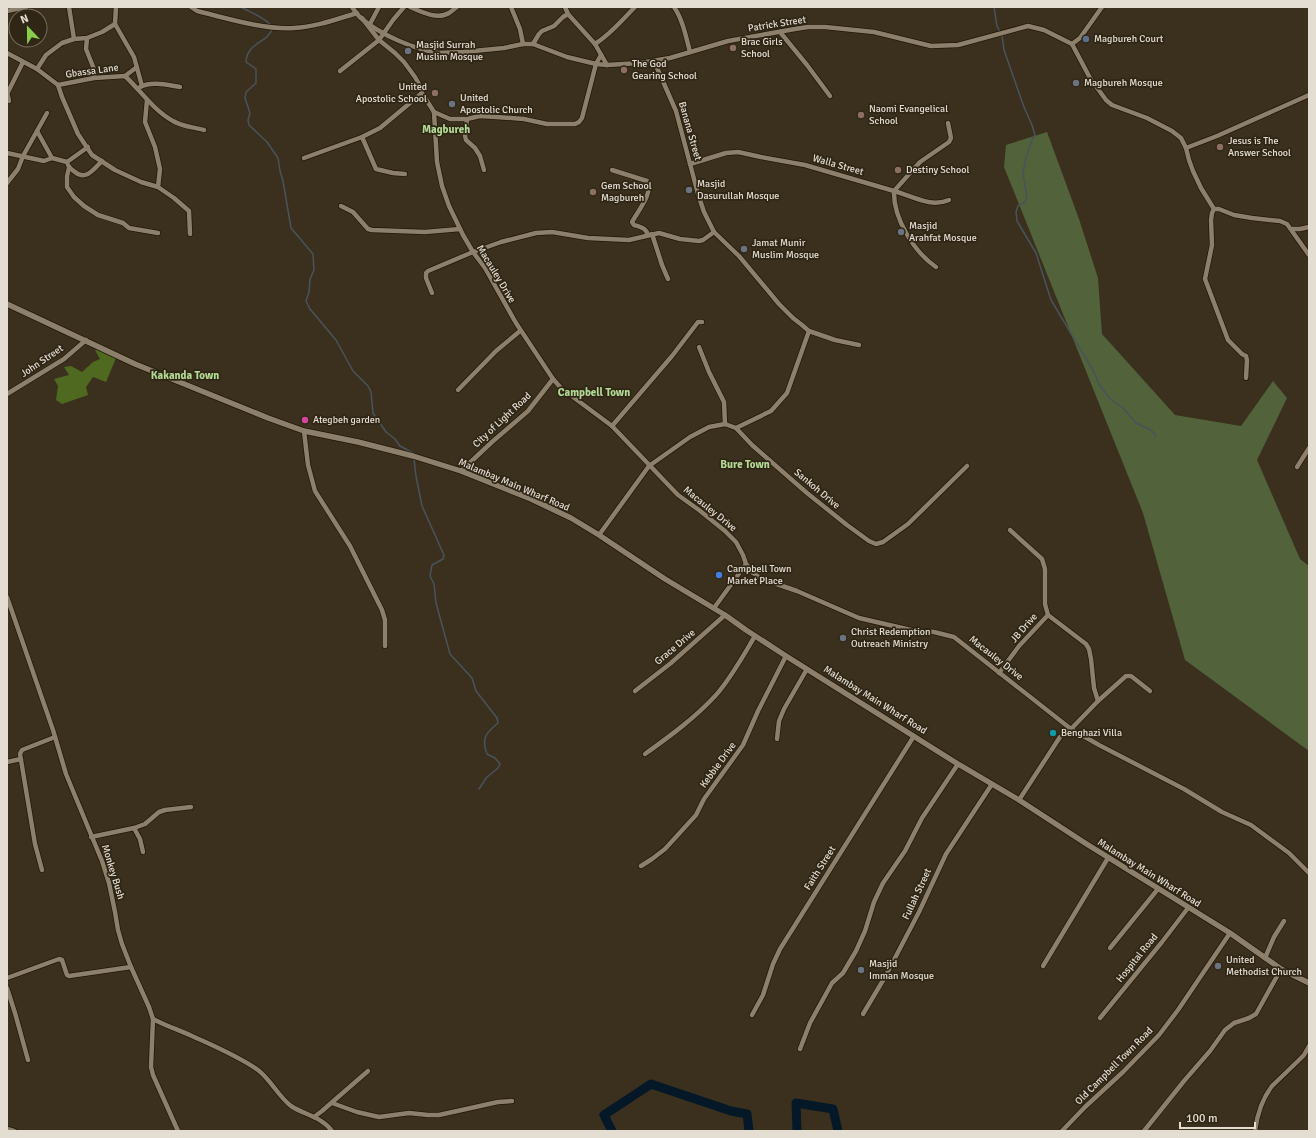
<svg xmlns="http://www.w3.org/2000/svg" width="1316" height="1138" font-family="Signika,sans-serif">
<style>
.green{fill:#52623a}
.forest{fill:#4f6920}
.lines{fill:none;stroke-linecap:round;stroke-linejoin:round}
.stream{stroke:#48535b;stroke-width:1.5}
.river{stroke:#051828;stroke-width:9}
.minor-casing{stroke:#221707;stroke-width:6}
.tertiary-casing{stroke:#221707;stroke-width:7}
.minor{stroke:#8c7f6b;stroke-width:4.5}
.tertiary{stroke:#8c7f6b;stroke-width:5.5}
.service-dot{fill:#5c6f8a;stroke:#302615;stroke-width:1.5}
.education-dot{fill:#8d6e63;stroke:#302615;stroke-width:1.5}
.worship-dot{fill:#6b7280;stroke:#302615;stroke-width:1.5}
.hotel-dot{fill:#d1479c;stroke:#302615;stroke-width:1.5}
.shop-dot{fill:#3f7fe0;stroke:#302615;stroke-width:1.5}
.culture-dot{fill:#0f9aa8;stroke:#302615;stroke-width:1.5}
.labels{text-anchor:middle;dominant-baseline:central;stroke-width:3.5;stroke-linejoin:round;paint-order:stroke}
.street-label{font-size:10px;fill:#e4ddd2;stroke:#302615}
.poi-label{font-size:10px;fill:#e4ddd2;stroke:#302615;text-anchor:start}
.neighbourhood-label{font-size:11px;font-weight:bold;fill:#b2d995;stroke:#302615}
</style>
<rect width="100%" height="100%" fill="#3b301e"/>
<path class="green" d="M1047,132l32,87 19,59 4,56 73,81 66,11 32,-45 14,17 -30,62 43,99 9,7v185l-124,-91 -42,-147 -139,-346 2,-22z"/>
<path class="forest" d="M95,350h3l18,8 -10,24 -13,-5 -7,10 2,8 -26,9 -6,-4 2,-14 -4,-7 15,-4 -5,-8 7,-1 11,6 11,-10 7,-3z"/>
<g class="lines">
<g class="stream">
<path d="M241,7c8,5 26,11 30,19"/>
<path d="M994,7l3,19 3,6"/>
<path d="M272,29c-4,14 -25,13 -26,33l10,7v14l-10,9 -1,6 5,15 -2,7 1,5 18,17 11,16 2,13 3,10 8,47 22,26 1,16 -4,9 -1,13 -3,9 4,8 26,31 17,31 15,15 3,6 2,21 13,19 9,7 5,7 13,7"/>
<path d="M1002,35l2,15 20,57 8,18 3,10 -3,5 -6,17 -3,16 4,25 -2,4 -7,4 -2,6 1,9 19,32 15,47 43,72 5,12 11,15 13,9 13,15 15,7 5,6"/>
<path d="M414,459l2,17 6,30 22,49 -1,4 -11,6 -2,11 4,8 2,19 14,51 22,24 4,13 21,27 1,5c-12,10 -17,15 -11,31l8,4 5,6 -2,4 -12,10 -7,11"/>
</g>
<g class="river">
<path d="M612,1131l-8,-16 47,-31 80,27 16,3 2,17"/>
<path d="M797,1131l-1,-28 37,6 5,22"/>
</g>
<defs>
<g id="minor">
<path d="M69,7l5,32"/>
<path d="M116,7l-1,17 19,33 8,29"/>
<path d="M191,7l6,4c29,7 67,19 97,17 22,-1 43,-9 63,-15"/>
<path d="M352,7c3,4 6,9 10,12 19,16 52,30 76,34l25,-1 41,-4 19,-4h10l34,13 29,7 -14,54 -3,4 -4,2h-28l-23,-5 -28,-2 -16,-1 -13,3h-17l-16,-7"/>
<path d="M410,7c11,5 28,13 39,6 3,-2 5,-4 8,-6"/>
<path d="M511,7l9,22 3,15"/>
<path d="M565,7l3,7 27,30 12,21"/>
<path d="M674,7c9,13 12,30 16,45"/>
<path d="M7,11l19,-4"/>
<path d="M362,18l17,22 16,13 9,9 11,15 5,9 2,7 12,19 3,50 5,24 7,20 14,29 10,17 12,16 31,55 37,56 8,9 51,38 66,69 21,15 26,21 11,11 7,13 3,9 7,9 9,6 35,12 62,27 52,12 23,2 20,5 117,92 28,16 85,44 38,23 29,13 38,28 20,20"/>
<path d="M370,24l9,-17"/>
<path d="M780,32l27,33 23,31"/>
<path d="M87,38l-1,11 8,20v9"/>
<path d="M533,44l6,-10 3,-3 12,-5 9,-9 5,-3"/>
<path d="M595,44c17,-11 26,-23 40,-37"/>
<path d="M1072,44l18,34 16,22 6,5 35,13 25,13 9,7 5,10 3,12 4,11 8,17 13,21h5l15,6 18,3 28,3 7,3 22,31"/>
<path d="M1072,44l8,-6 22,-31"/>
<path d="M7,53l30,16 21,16 4,12 16,37 14,21 23,15 26,12 17,5"/>
<path d="M601,55l-5,9 11,1 33,-2 30,-5 58,-17 67,-12 13,-2h17l49,5 57,14 27,-1 70,-19 16,4 28,14"/>
<path d="M654,61l22,50 22,83 6,18 10,20 25,24 40,48 14,14 9,7 7,6 26,9 24,5"/>
<path d="M37,69l9,-14 16,-12 12,-4 13,-1 15,-6 13,-8"/>
<path d="M340,71l39,-31 14,-20 11,-13"/>
<path d="M125,76l12,-9"/>
<path d="M58,85l36,-7 31,-2c16,15 29,35 48,45 10,6 21,6 31,9"/>
<path d="M140,87c12,-6 27,-2 40,0"/>
<path d="M7,92l2,9"/>
<path d="M8,92l15,-30"/>
<path d="M147,100l-2,22 10,25 5,22 -2,18 16,11 15,13 1,23"/>
<path d="M467,119l-2,17 1,4 9,8 5,8 4,14"/>
<path d="M948,123l3,15 -2,4 -29,20 -26,29c18,5 37,17 55,9"/>
<path d="M37,131l15,27"/>
<path d="M362,137l14,32 17,4 12,1"/>
<path d="M1186,148l31,-12 92,-41"/>
<path d="M7,153l37,8 8,-3 15,4 21,-15"/>
<path d="M304,158l58,-21 18,-9 42,-35"/>
<path d="M690,164l36,-11 12,-1 23,5 44,8 89,26c-1,27 20,61 42,76"/>
<path d="M68,165c2,4 4,5 7,7 11,9 19,-3 27,-11"/>
<path d="M69,168l-2,8v11l7,10 10,9 14,9 25,8 6,5 29,5"/>
<path d="M612,170l35,11c7,11 -9,30 -15,41l2,3c7,2 12,3 14,10"/>
<path d="M7,183l11,-14 5,-13 24,-43"/>
<path d="M341,206l12,6 15,17 4,1 53,2 35,-3"/>
<path d="M1214,209l-2,4 -1,7 1,25 -7,34 23,61 14,14 4,2 1,4 -1,18"/>
<path d="M1292,229h8l9,-2"/>
<path d="M652,234l10,31 6,14"/>
<path d="M432,293l-6,-15v-5l2,-2 45,-19 28,-10 35,-9 16,-1 36,6 41,2 30,-7 21,6 19,2 4,-1 11,-8"/>
<path d="M699,347l10,25 15,30 1,22"/>
<path d="M458,390l38,-39 24,-20"/>
<path d="M7,394l57,-35 22,-19"/>
<path d="M612,426l60,-70 26,-34h4"/>
<path d="M736,428l35,-17 16,-18 22,-62"/>
<path d="M304,431l4,34 7,26 35,55 32,64 3,10v26"/>
<path d="M1297,467l12,-19"/>
<path d="M461,471l31,-29 36,-31 25,-32"/>
<path d="M1010,530l32,29 3,10v35l3,11 38,29 3,5 2,10 3,29 4,13 -27,28 -11,8 -41,63"/>
<path d="M599,535l50,-69 41,-29 19,-10 16,-3 11,4 16,17 55,48 40,32 22,16 7,3 7,-2 25,-18 59,-58"/>
<path d="M7,597l46,133 13,44 36,87 7,22 6,29 3,18 4,14 9,23 18,40 4,12 -2,48 2,8 25,56"/>
<path d="M714,608l32,-44"/>
<path d="M999,673l20,-27 29,-31"/>
<path d="M635,691l36,-28 54,-48"/>
<path d="M1098,701l28,-25h5l19,15"/>
<path d="M777,739l2,-18 5,-12 23,-40"/>
<path d="M645,754c25,-18 50,-36 71,-59 15,-17 27,-39 39,-59"/>
<path d="M7,762l14,-3"/>
<path d="M134,828l6,11 3,13"/>
<path d="M91,837l43,-9 11,-4 14,-12 6,-2 26,-3"/>
<path d="M641,866l11,-7 13,-10 31,-34 8,-16 39,-54 15,-34 28,-55"/>
<path d="M42,870l-7,-26 -15,-90 2,-4 33,-13"/>
<path d="M1110,948l48,-59"/>
<path d="M1265,958l9,-21 10,-16"/>
<path d="M1043,966l65,-108"/>
<path d="M7,978l52,-19 3,1 5,15 2,1 62,-9"/>
<path d="M7,988l8,25 13,47"/>
<path d="M863,1014l22,-37 34,-65 27,-58 46,-70"/>
<path d="M752,1015l11,-20 10,-31 7,-15 134,-213"/>
<path d="M1100,1018l62,-76 26,-34"/>
<path d="M153,1019c13,7 26,11 39,17 22,10 46,20 66,34 13,10 20,26 33,36 14,9 31,11 41,25"/>
<path d="M800,1049l10,-26 22,-40 11,-10 13,-22 9,-20 9,-29 9,-19 22,-32 17,-33 36,-54"/>
<path d="M332,1103l25,9 22,5 30,-4 19,2h11l59,-13 14,-1"/>
<path d="M314,1117l8,-6 46,-40"/>
<path d="M7,1129l7,2"/>
<path d="M1062,1131l23,-24 38,-35 36,-37 19,-25 52,-77"/>
<path d="M1144,1131l40,-50 26,-30 15,-21 9,-7 15,-5 7,-4 25,-45"/>
<path d="M1255,1131c2,-16 7,-32 17,-45l26,-25 6,-6 5,-9"/>
</g>
<path id="tertiary" d="M7,304l128,60 133,54 36,13 54,11 55,14 48,15 70,28 40,19 28,17 66,44 60,36 21,15 40,26 172,108 61,36 66,43 145,90 51,36 28,14"/>
</defs>
<use href="#minor" class="minor-casing"/>
<use href="#tertiary" class="tertiary-casing"/>
<use href="#minor" class="minor"/>
<use href="#tertiary" class="tertiary"/>
</g>
<circle class="service-dot" cx="1086" cy="39" r="4"/>
<g class="education-dot">
<circle cx="733" cy="48" r="4"/>
<circle cx="624" cy="70" r="4"/>
<circle cx="435" cy="93" r="4"/>
<circle cx="861" cy="115" r="4"/>
<circle cx="1220" cy="147" r="4"/>
<circle cx="898" cy="170" r="4"/>
<circle cx="593" cy="192" r="4"/>
</g>
<g class="worship-dot">
<circle cx="408" cy="51" r="4"/>
<circle cx="1076" cy="83" r="4"/>
<circle cx="452" cy="104" r="4"/>
<circle cx="689" cy="190" r="4"/>
<circle cx="901" cy="232" r="4"/>
<circle cx="744" cy="249" r="4"/>
<circle cx="843" cy="638" r="4"/>
<circle cx="1218" cy="966" r="4"/>
<circle cx="861" cy="970" r="4"/>
</g>
<circle class="hotel-dot" cx="305" cy="420" r="4"/>
<circle class="shop-dot" cx="719" cy="575" r="4"/>
<circle class="culture-dot" cx="1053" cy="733" r="4"/>
<g class="labels">
<g class="street-label">
<text transform="translate(777 24) rotate(-9)">Patrick Street</text>
<text transform="translate(92 71) rotate(-8)">Gbassa Lane</text>
<text transform="translate(690 131) rotate(74)">Banana Street</text>
<text transform="translate(838 165) rotate(16)">Walla Street</text>
<text transform="translate(496 274) rotate(59)">Macauley Drive</text>
<text transform="translate(42 361) rotate(-34)">John Street</text>
<text transform="translate(502 420) rotate(-43)">City of Light Road</text>
<text transform="translate(514 485) rotate(23)">Malambay Main Wharf Road</text>
<text transform="translate(817 489) rotate(40)">Sankoh Drive</text>
<text transform="translate(710 509) rotate(39)">Macauley Drive</text>
<text transform="translate(1024 628) rotate(-49)">JB Drive</text>
<text transform="translate(675 647) rotate(-40)">Grace Drive</text>
<text transform="translate(996 658) rotate(38)">Macauley Drive</text>
<text transform="translate(875 700) rotate(32)">Malambay Main Wharf Road</text>
<text transform="translate(718 765) rotate(-54)">Kebbie Drive</text>
<text transform="translate(820 868) rotate(-58)">Faith Street</text>
<text transform="translate(113 872) rotate(73)">Monkey Bush</text>
<text transform="translate(1149 873) rotate(32)">Malambay Main Wharf Road</text>
<text transform="translate(917 894) rotate(-65)">Fullah Street</text>
<text transform="translate(1137 958) rotate(-51)">Hospital Road</text>
<text transform="translate(1114 1066) rotate(-45)">Old Campbell Town Road</text>
</g>
<g class="poi-label">
<text x="1094" y="39">Magbureh Court</text>
<text x="741" y="42">Brac Girls<tspan x="741" dy="12">School</tspan></text>
<text x="416" y="45">Masjid Surrah<tspan x="416" dy="12">Muslim Mosque</tspan></text>
<text x="632" y="64">The God<tspan x="632" dy="12">Gearing School</tspan></text>
<text x="1084" y="83">Magbureh Mosque</text>
<text x="427" y="87" text-anchor="end">United<tspan x="427" dy="12">Apostolic School</tspan></text>
<text x="460" y="98">United<tspan x="460" dy="12">Apostolic Church</tspan></text>
<text x="869" y="109">Naomi Evangelical<tspan x="869" dy="12">School</tspan></text>
<text x="1228" y="141">Jesus is The<tspan x="1228" dy="12">Answer School</tspan></text>
<text x="906" y="170">Destiny School</text>
<text x="697" y="184">Masjid<tspan x="697" dy="12">Dasurullah Mosque</tspan></text>
<text x="601" y="186">Gem School<tspan x="601" dy="12">Magbureh</tspan></text>
<text x="909" y="226">Masjid<tspan x="909" dy="12">Arahfat Mosque</tspan></text>
<text x="752" y="243">Jamat Munir<tspan x="752" dy="12">Muslim Mosque</tspan></text>
<text x="313" y="420">Ategbeh garden</text>
<text x="727" y="569">Campbell Town<tspan x="727" dy="12">Market Place</tspan></text>
<text x="851" y="632">Christ Redemption<tspan x="851" dy="12">Outreach Ministry</tspan></text>
<text x="1061" y="733">Benghazi Villa</text>
<text x="1226" y="960">United<tspan x="1226" dy="12">Methodist Church</tspan></text>
<text x="869" y="964">Masjid<tspan x="869" dy="12">Imman Mosque</tspan></text>
</g>
<g class="neighbourhood-label">
<text x="446" y="129">Magbureh</text>
<text x="185" y="375">Kakanda Town</text>
<text x="594" y="392">Campbell Town</text>
<text x="745" y="464">Bure Town</text>
</g>
</g>
<rect width="1316" height="1138" fill="none" stroke="#e4ddd2" stroke-width="16"/>
<g transform="translate(28 28) rotate(338)"><circle r="19" fill="#302615" stroke="#786f61"/>
<path d="M0-3L7 15L0 10L-7 15Z" fill="#89ce48"/>
<text y="-6" font-size="11" font-weight="bold" text-anchor="middle" fill="#e4ddd2">N</text>
</g>
<path d="M1180 1122v6h75v-6" fill="none" stroke="#e4ddd2" stroke-width="2"/>
<text x="1186" y="1122" font-size="12" fill="#e4ddd2" stroke="#302615" stroke-width="3" paint-order="stroke">100 m</text>
</svg>
